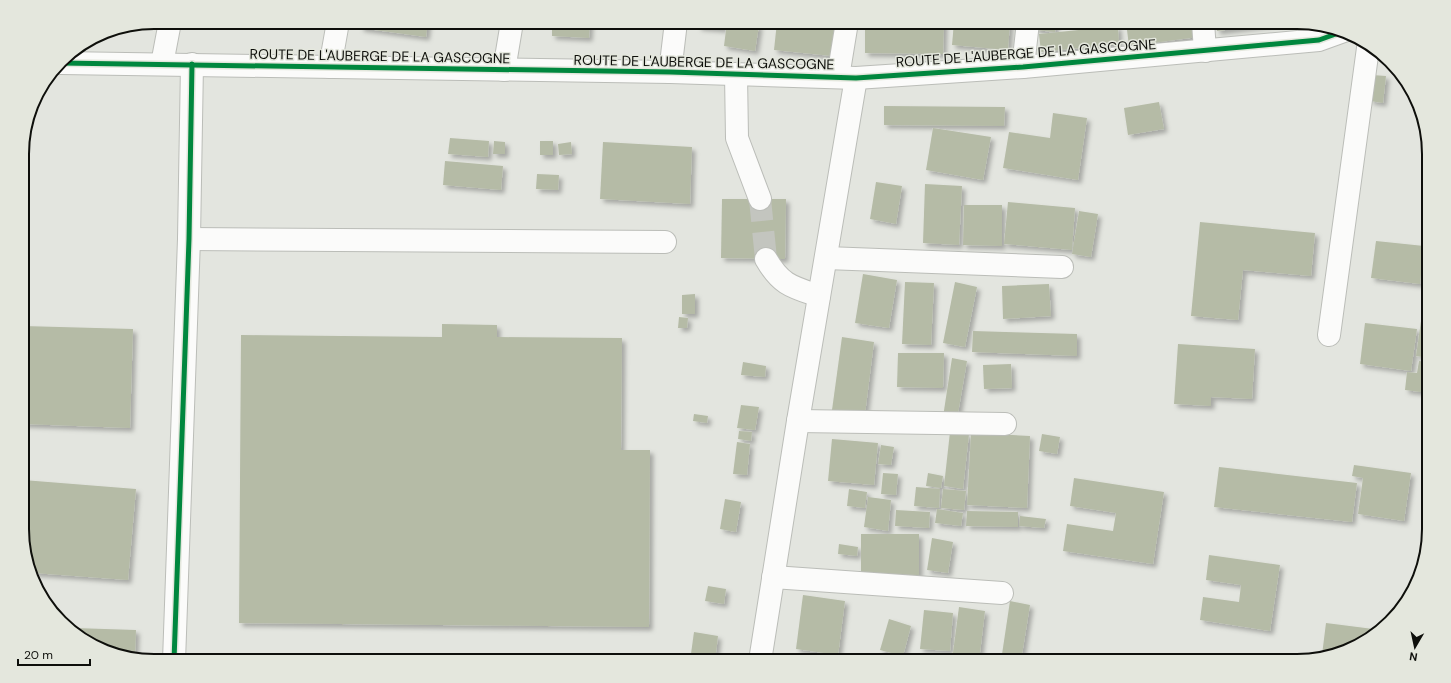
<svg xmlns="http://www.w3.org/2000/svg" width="1451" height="683" font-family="'DM Sans',sans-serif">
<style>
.building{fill:#b5bba6;filter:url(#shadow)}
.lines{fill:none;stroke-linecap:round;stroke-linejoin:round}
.minor-tunnel{stroke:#c3c5bf;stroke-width:22;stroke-dasharray:22 11;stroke-linecap:butt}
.minor-casing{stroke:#bbbdb8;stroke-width:24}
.minor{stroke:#fbfbfa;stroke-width:22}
.cycleway-casing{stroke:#e4e7dd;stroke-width:8}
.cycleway{stroke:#00873e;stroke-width:5}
.labels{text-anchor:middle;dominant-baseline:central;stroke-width:3;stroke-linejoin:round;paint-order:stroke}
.street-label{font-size:14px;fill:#0e0f0b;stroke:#e4e7dd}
.rim{fill:none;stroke:#0e0f0b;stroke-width:2}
</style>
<defs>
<filter id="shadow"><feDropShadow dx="3.5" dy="3.5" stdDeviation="2" flood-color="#0004"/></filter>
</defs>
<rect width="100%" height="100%" fill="#e3e5df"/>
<g class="building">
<path d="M361,22h67l-2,15 -66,-9z"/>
<path d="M552,22h38l-1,16 -37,-2z"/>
<path d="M698,22h27l-1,7 -26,-2z"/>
<path d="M727,22l32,3 -4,26 -31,-5z"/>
<path d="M777,22h58l-3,34 -58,-6z"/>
<path d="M865,22h79l-1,32 -78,-1z"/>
<path d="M954,22h56l-2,28 -56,-5z"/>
<path d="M1036,22h20l-1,10 -20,-2z"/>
<path d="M1126,22h70l2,15 -69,9z"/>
<path d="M1216,22h66v1l-65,8z"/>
<path d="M1118,26l1,18 -78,8 -2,-18z"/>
<path d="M1372,75l14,1 -3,27 -13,-2z"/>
<path d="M1159,102l5,27 -36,6 -4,-27z"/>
<path d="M884,106l121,1 -1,19 -120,-1z"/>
<path d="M1053,113l34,5 -9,62 -75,-12 6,-36 41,6z"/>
<path d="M933,128l58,9 -8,43 -57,-10z"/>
<path d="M450,138l39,3 -1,16 -40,-3z"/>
<path d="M494,141l11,1v12h-12z"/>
<rect x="540" y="141" width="13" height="14"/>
<path d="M571,142l1,12 -13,1 -1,-11z"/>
<path d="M603,142l89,5 -2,57 -90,-5z"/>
<path d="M445,161l58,5 -2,24 -58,-5z"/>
<path d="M537,174l22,1 -1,15 -22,-1z"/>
<path d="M876,182l26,4 -6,38 -26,-5z"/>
<path d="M925,184l37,2 -3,59 -36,-2z"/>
<path d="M722,199h64l-1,60 -64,-1z"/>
<path d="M1008,202l67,6 -3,42 -68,-6z"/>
<path d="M964,205h38v41l-39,-1z"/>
<path d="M1079,211l19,3 -7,43 -19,-3z"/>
<path d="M1200,222l115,11 -4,43 -68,-6 -5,50 -47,-4z"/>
<path d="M1376,241l48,5 -4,38 -49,-6z"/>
<path d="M1427,244h1v39l-6,-1z"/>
<path d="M863,274l34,6 -8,48 -34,-5z"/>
<path d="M905,282l29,1 -3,62 -29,-1z"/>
<path d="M955,282l22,5 -12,60 -22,-4z"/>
<path d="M1049,284l2,32 -48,3 -1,-33z"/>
<path d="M695,294v20h-13v-19z"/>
<path d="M1422,314l6,1 1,43 -13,-2z"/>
<path d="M679,317l9,1 -1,10h-9z"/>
<path d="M1365,323l52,6 -6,42 -51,-7z"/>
<path d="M442,324l55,1v12l125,1 -1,112h29l-1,177 -410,-4 2,-288 201,2z"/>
<path d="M23,326l110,3 -3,99 -107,-4z"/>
<path d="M973,331l104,3v22l-105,-4z"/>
<path d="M842,337l32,5 -9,72 -33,-4z"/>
<path d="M1178,344l77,5 -3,50 -41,-2v9l-37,-2z"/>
<path d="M898,353h46l-1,35 -46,-1z"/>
<path d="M952,358l15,3 -10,58 -14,-2z"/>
<path d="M1419,361l10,1v31l-24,-3 2,-18 10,1z"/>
<path d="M743,362l23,4 -1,11 -24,-2z"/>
<path d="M1011,364l1,24 -28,1 -1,-24z"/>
<path d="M741,405l18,2 -4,23 -18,-2z"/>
<path d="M694,414l14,2 -1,7 -14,-2z"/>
<path d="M739,431l13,1 -1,9 -13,-2z"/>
<path d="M950,432l19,2 -6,55 -19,-3z"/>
<path d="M971,433l59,3 -3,72 -60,-3z"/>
<path d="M1042,434l18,3 -3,17 -18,-3z"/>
<path d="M832,439l46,4 -4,42 -46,-4z"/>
<path d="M737,442l13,2 -3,31 -14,-1z"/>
<path d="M881,445l13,2 -3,18 -13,-1z"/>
<path d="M1354,465l57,8 -7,48 -46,-7 5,-36 -11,-2z"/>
<path d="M1219,467l138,16 -5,39 -138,-15z"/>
<path d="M883,473l15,1 -2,21 -15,-1z"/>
<path d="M928,473l15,3 -2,12 -15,-2z"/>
<path d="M1074,478l90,14 -11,72 -90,-13 4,-27 46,7 3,-18 -46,-7z"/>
<path d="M23,480l113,9 -8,91 -94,-7 -11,-27z"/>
<path d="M916,487l24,2 -1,19 -25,-2z"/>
<path d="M849,489l18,3 -2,16 -18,-2z"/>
<path d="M943,489l23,2 -2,19 -23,-2z"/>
<path d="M868,497l23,3 -3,31 -24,-4z"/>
<path d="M725,499l16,3 -5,30 -16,-3z"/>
<path d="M937,509l26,4 -2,13 -26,-3z"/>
<path d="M896,510l34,2 -1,16 -34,-2z"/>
<path d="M967,511l51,1v15l-52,-1z"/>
<path d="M1020,516l26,3 -2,9 -25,-2z"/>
<path d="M861,534h58v41l-58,-1z"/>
<path d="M932,538l21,4 -5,31 -21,-3z"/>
<path d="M839,544l19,3 -1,9 -19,-2z"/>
<path d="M1209,555l71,10 -10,66 -70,-11 3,-23 36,5 2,-17 -35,-5z"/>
<path d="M708,586l18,3 -2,15 -19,-3z"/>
<path d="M803,595l42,6 -7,54 -42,-6z"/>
<path d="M1010,601l20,4 -9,56h-20z"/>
<path d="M959,607l26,4 -6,50 -27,-1z"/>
<path d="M924,610l29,3 -3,38 -30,-2z"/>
<path d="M889,619l22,7 -8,30 -23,-6z"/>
<path d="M1326,623l55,7 -10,9 -49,16z"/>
<path d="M74,628l62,2 -1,27 -32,-6z"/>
<path d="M694,632l24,4 -3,25h-25z"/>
<rect x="912" y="654" width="30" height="7"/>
</g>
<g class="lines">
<path class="minor-tunnel" d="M760,199l6,60"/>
<defs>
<g id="minor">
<path d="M1203,22l2,29"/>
<path d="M61,63l609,9 186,6 167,-11 296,-27 25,-9"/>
<path d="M162,64l8,-42"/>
<path d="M330,67l8,-45"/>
<path d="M1023,67l5,-45"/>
<path d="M504,70l8,-48"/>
<path d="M670,72l6,-50"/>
<path d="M736,74l1,64 23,61"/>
<path d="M838,77l9,-55"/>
<path d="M189,239l476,3"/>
<path d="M826,258l236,9"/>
<path d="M766,259c15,26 26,28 53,37"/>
<path d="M1329,335l39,-287"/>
<path d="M798,421l207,3"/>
<path d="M773,577l229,16"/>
<path d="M174,661l15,-422 3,-175"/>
<path d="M760,661l38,-240 58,-343"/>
</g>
</defs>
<use href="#minor" class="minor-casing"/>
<use href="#minor" class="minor"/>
<defs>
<g id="cycleway">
<path d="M61,63l609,9 186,6 167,-11 296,-27 25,-9"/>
<path d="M174,661l15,-422 3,-175"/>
</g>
</defs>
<use href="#cycleway" class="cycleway-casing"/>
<use href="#cycleway" class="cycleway"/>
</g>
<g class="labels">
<g class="street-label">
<text transform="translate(1026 53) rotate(-4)">ROUTE DE L'AUBERGE DE LA GASCOGNE</text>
<text transform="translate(380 56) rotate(1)">ROUTE DE L'AUBERGE DE LA GASCOGNE</text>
<text transform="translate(704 62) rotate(1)">ROUTE DE L'AUBERGE DE LA GASCOGNE</text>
</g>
</g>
<path d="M0 0H1451V683H0ZM154 29H1297A125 125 0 0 1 1422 154V529A125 125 0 0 1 1297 654H154A125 125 0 0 1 29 529V154A125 125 0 0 1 154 29Z" fill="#e4e7dd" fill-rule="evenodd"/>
<path class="rim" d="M154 29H1297A125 125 0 0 1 1422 154V529A125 125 0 0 1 1297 654H154A125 125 0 0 1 29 529V154A125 125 0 0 1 154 29Z"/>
<g transform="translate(1415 647) rotate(189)" stroke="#e4e7dd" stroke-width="3" paint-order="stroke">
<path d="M0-3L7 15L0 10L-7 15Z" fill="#0e0f0b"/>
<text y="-6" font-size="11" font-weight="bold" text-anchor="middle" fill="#0e0f0b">N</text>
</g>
<path d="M18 659v6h72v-6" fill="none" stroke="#0e0f0b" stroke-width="2"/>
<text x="24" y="659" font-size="12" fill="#0e0f0b" stroke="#e4e7dd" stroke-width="3" paint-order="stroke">20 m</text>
</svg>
